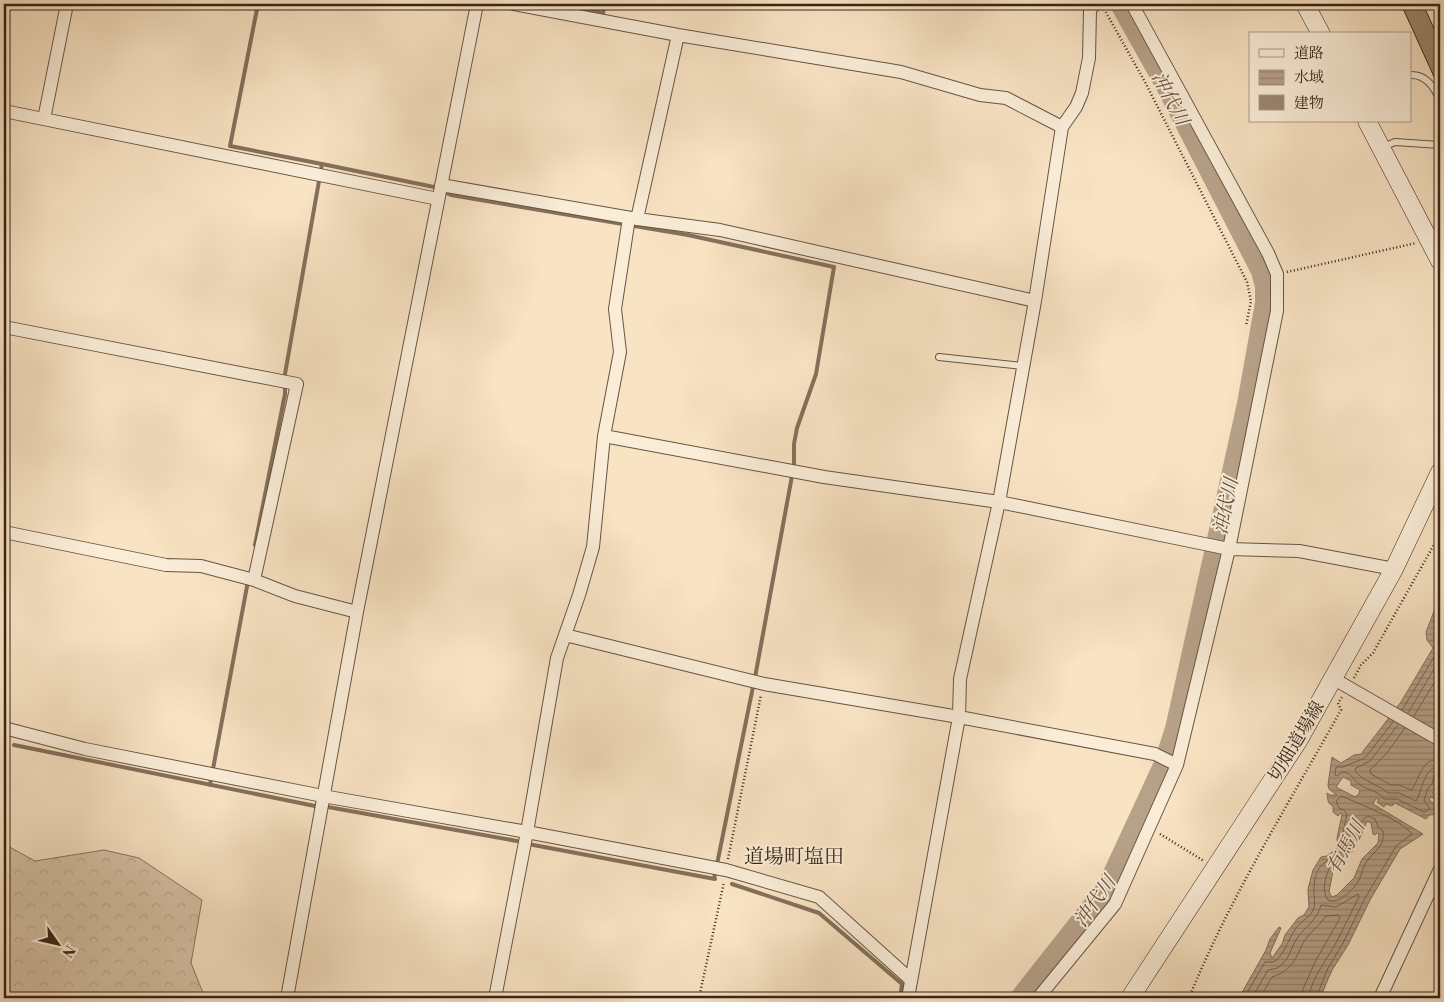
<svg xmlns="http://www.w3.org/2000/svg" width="1444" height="1002" viewBox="0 0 1444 1002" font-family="'Libre Bodoni','Noto Serif JP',serif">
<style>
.forest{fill:url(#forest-crowns);stroke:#88745e}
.water{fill:url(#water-rules);stroke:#84705b;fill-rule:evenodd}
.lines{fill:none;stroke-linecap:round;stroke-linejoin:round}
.shore{stroke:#786350;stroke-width:1}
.stream{stroke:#84705b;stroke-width:4}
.river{stroke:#b7a289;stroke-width:22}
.building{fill:#9c8770;stroke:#382417}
.service-casing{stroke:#685442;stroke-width:8}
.minor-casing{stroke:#685442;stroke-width:14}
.secondary-casing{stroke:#382417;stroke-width:19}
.path{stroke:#382417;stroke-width:2.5;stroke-dasharray:1 2.5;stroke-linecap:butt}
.service{stroke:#faedd8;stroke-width:6}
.minor{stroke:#faedd8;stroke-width:12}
.secondary{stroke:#faedd8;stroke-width:18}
.labels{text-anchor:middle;stroke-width:4;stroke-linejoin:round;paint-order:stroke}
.street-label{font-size:18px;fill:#382417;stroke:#faedd8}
.water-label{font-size:19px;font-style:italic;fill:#64503f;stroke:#faedd8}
.quarter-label{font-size:20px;fill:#382417;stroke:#faedd8}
</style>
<defs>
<pattern id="forest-crowns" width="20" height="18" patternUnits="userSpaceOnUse" patternTransform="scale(1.25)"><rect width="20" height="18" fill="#d7c3a6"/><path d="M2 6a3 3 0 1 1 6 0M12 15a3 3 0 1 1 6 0" fill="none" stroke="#b9a78e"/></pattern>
<pattern id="water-rules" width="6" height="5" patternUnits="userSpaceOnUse" patternTransform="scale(1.25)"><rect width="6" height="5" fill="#b7a289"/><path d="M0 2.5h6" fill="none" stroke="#96846f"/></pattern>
</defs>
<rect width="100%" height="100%" fill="#f8e3c3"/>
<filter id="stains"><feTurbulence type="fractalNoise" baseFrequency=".004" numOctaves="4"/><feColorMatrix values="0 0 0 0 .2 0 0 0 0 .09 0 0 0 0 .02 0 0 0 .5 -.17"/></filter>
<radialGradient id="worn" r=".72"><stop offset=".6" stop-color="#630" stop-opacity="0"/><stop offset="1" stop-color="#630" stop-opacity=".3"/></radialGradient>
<path class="forest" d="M4 844 35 861 104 850 139 858 202 900 191 963 205 998H4Z"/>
<path class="water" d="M1440 596V627L1433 638 1440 651V771L1437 781 1440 783V789L1433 790 1432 792 1436 796 1435 799 1431 797 1429 800 1440 808V814L1429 815 1426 819 1395 803 1392 806 1386 804 1384 807 1377 802 1379 800 1376 798 1373 804 1423 834 1400 849 1370 900 1348 945 1332 970 1320 998H1239L1266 950 1270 939 1279 927 1281 928 1270 953 1272 958 1282 944 1285 935 1298 918 1304 915 1309 907 1308 889 1313 870 1321 857 1327 856 1338 847 1337 838 1342 815 1341 813 1338 816 1333 812V806C1327 803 1328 800 1327 793L1330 795H1337L1329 789 1328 785 1332 757 1341 763 1354 755 1361 754 1401 702 1433 648 1427 640 1426 632ZM1343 777 1351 781V785L1360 790 1359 794 1355 797 1336 787ZM1367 821 1371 823 1373 834 1375 835 1377 833 1379 834 1378 843 1362 859 1354 878 1337 895 1332 897 1329 892 1333 871 1346 853H1351C1356 847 1364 830 1367 821Z"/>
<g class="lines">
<path class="shore" d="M1402 710 1437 652 1440 650
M1408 713 1440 659
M1414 716 1440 673
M1393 722 1365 758 1343 767H1336L1335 775 1337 776C1340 774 1341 772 1344 772 1351 773 1353 779 1357 782 1364 790 1377 789 1384 799H1397L1424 812 1430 809 1424 800 1428 788 1432 784 1434 775 1440 772
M1398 725 1370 761 1356 768 1355 771 1362 778 1383 789 1388 793H1399L1416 801C1423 790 1423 767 1440 766
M1405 728 1386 754 1370 770 1371 774 1391 785H1399L1412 790C1420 777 1421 759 1440 759
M1244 998 1265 962H1274C1288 952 1288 933 1302 922 1307 917 1312 915 1314 908 1316 901 1313 895 1314 888 1314 878 1318 863 1330 860L1332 862C1327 873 1320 889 1328 900 1339 905 1354 889 1359 880 1362 874 1363 866 1367 861 1375 850 1385 847 1383 831L1378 827 1375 819 1369 816C1360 818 1352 838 1350 846L1344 847 1342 837 1347 814 1344 810 1339 808 1336 801 1341 796C1358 803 1403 821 1412 834L1396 846 1365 898 1343 943 1328 968 1316 998
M1252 998 1268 970C1272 969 1276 969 1279 967 1290 959 1290 949 1296 940 1304 927 1317 921 1321 905L1336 907 1358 894 1359 897C1352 911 1345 925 1338 939 1330 956 1310 979 1309 998
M1260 998 1272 977C1285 973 1292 966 1298 954 1300 950 1301 946 1303 943 1309 933 1318 927 1326 916L1338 915 1340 918 1315 962 1303 989 1302 998"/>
<path class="stream" d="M258 4 230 146 322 164 434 187 451 195 688 235 834 267 816 374 797 428 794 444V465L756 672 714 879
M556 4 603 13 605 4
M255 545 285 394V374L322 164
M14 745 315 806
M210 785 248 581
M328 807 517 841
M528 844 715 879
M732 884 819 913 902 984 900 998"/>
<path class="river" d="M1021 998 1107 889 1164 766 1176 729 1248 404 1266 303V286L1262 271 1168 88 1121 4"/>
</g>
<path class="building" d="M1401 4H1423L1440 42V90Z"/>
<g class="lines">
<defs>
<path id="service" d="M1410 75C1426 74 1435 88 1440 101
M1383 147 1395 142 1440 145
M939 357 1023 366"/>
<path id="minor" d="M514 4 678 35 901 72 980 95 1006 98 1062 127
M4 111 438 199
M44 119 67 4
M441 185 637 219 720 230 1035 301
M637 219 678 35
M4 327 297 384 254 580
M604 436 824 477 999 502 1229 549 1299 551 1394 569
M4 532 166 565 201 566 254 580 295 596 357 612
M565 635 764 684 959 717 1155 754 1177 765
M1334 679 1440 740
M4 728 85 749 323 796 527 832 726 870 819 897 910 979
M287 998 357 612 477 4
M495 998 527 832 557 658 579 595 593 547 604 436 620 352 615 309 629 218
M908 998 959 717 960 679 999 502 1035 301 1062 127 1076 107 1082 93 1089 58 1090 10 1095 4
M1038 998 1115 904 1177 765 1229 549 1277 311V274L1268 253 1132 4
M1380 998 1440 869"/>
<path id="secondary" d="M1305 4 1321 34
M1367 121 1440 261
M1130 998 1298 741 1394 569 1440 472"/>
</defs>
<use href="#service" class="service-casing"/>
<use href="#minor" class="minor-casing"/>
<use href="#secondary" class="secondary-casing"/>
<path class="path" d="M1104 9 1145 82 1247 282 1251 301 1246 326
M1287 272 1416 243
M1354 678 1361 665 1373 653 1440 534
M1160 834 1204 861
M728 859 761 695
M699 998 724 882
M1189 998C1230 897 1288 805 1341 710L1338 703 1342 697"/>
<use href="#service" class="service"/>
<use href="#minor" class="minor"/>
<use href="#secondary" class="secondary"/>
</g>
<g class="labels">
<g class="street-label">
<text transform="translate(1296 741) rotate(-59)" y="6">切畑道場線</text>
</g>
<g class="water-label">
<text transform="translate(1171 98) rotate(62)" y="7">沖代川</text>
<text transform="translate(1225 506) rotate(-78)" y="7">沖代川</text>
<text transform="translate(1345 847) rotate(-61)" y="7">有馬川</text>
<text transform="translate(1094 901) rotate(-55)" y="7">沖代川</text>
</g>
<g class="quarter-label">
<text x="794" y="863">道場町塩田</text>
</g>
</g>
<rect width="1444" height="1002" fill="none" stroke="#f8e3c3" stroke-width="20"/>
<rect x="5" y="5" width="1434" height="992" fill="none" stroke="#382417" stroke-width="2.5"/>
<rect x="10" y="10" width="1424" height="982" fill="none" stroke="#382417"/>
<rect x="1249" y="32" width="162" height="90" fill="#faedd8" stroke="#ac9d8b"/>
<rect x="1259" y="49" width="25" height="8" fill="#faedd8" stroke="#ac9d8b"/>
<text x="1294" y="58" font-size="15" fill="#382417">道路</text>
<rect x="1259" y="70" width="25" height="15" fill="url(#water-rules)" stroke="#ac9d8b"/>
<text x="1294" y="82" font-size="15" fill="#382417">水域</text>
<rect x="1259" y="95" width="25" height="15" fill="#9c8770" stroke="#ac9d8b"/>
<text x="1294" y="108" font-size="15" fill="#382417">建物</text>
<g transform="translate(58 944) rotate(124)" stroke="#faedd8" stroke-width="4" paint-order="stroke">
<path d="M0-4L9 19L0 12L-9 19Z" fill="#382417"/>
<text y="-8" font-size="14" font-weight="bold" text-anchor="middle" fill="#382417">N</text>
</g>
<rect width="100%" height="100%" filter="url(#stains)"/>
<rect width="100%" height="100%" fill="url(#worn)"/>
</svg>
